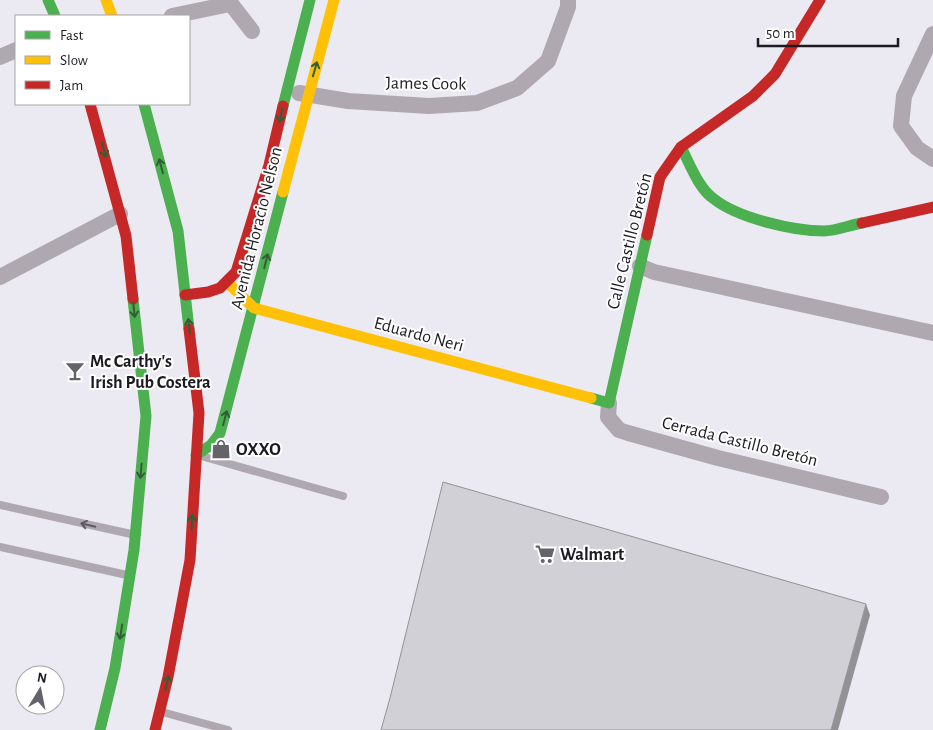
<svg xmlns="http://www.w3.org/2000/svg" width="933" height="730" viewBox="0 0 933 730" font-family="'Alegreya Sans',sans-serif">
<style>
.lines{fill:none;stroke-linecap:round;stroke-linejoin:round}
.lane{stroke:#afa8b1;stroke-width:8}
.street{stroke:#afa8b1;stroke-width:16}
.fast{stroke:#4caf50;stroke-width:11}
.slow{stroke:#ffc107;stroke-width:11}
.jam{stroke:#c62828;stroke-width:11}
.shaded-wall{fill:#929296}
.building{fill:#d0d0d6;stroke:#929296}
.oneway{stroke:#325e36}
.oneway2{stroke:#5f5a62}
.labels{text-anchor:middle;stroke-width:4;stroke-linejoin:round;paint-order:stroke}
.street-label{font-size:18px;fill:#1d1b21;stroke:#fff}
.poi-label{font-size:18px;font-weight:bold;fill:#1d1b21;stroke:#fff;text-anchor:start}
</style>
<rect width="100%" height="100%" fill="#ebeaf2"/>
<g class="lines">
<path class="lane" d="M201 456 343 496
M0 505 131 534
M0 547 127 575
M162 712 228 730"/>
<path class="street" d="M228 0 252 31
M172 16 230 4
M933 34 904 96 901 126 917 148 933 159
M0 57 16 50
M299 93 348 101 429 106 477 103 517 88 548 61 568 7V0
M640 266 654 272 933 333
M0 277 120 214
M609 403 608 417 619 430 628 433 718 458 881 497"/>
<path class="fast" d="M48 0 55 16
M144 104 178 231 189 329
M283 106 310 0
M681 147C690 164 698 188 714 199 738 218 793 231 824 231 836 231 850 225 862 223
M591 398 609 403 647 235
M196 455 211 445 220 433 283 192
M100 730 115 668 134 550 146 416 133 299"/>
<path class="slow" d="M106 0 112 16
M283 192 334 0
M229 284 254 308 591 398"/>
<path class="jam" d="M90 104 126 236 133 299
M862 223 933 207
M647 235 660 177 681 147 753 96 775 74 820 0
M185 295 208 292 220 288 236 272 269 165 283 106
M155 730 168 677 190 560 199 413 189 329"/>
</g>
<path class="shaded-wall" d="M866 604 870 615 838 730H831Z"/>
<path class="building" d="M443 482 866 604 831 730H381L390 698Z"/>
<defs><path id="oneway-shaft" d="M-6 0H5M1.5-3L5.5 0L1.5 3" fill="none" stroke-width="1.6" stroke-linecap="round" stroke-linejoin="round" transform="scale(1.25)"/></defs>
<g class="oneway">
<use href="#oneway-shaft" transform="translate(315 69) rotate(-74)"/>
<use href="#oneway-shaft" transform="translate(281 115) rotate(103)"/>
<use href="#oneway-shaft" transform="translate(104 150) rotate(76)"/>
<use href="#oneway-shaft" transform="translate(161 166) rotate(-105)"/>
<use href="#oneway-shaft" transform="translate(266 261) rotate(-76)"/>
<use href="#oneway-shaft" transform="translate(134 310) rotate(84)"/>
<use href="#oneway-shaft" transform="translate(189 326) rotate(-96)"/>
<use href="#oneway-shaft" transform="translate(225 418) rotate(-75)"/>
<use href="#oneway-shaft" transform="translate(141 471) rotate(95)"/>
<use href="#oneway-shaft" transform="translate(192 522) rotate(-87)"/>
<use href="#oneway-shaft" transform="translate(121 632) rotate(99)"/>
<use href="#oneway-shaft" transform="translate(167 683) rotate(-77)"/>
</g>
<use class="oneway2" href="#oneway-shaft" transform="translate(88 525) rotate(-167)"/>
<defs>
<symbol id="bar-bare" viewBox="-9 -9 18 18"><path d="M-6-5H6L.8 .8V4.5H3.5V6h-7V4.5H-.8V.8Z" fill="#65636a" stroke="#fff" stroke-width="2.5" paint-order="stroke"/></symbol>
<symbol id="shop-bare" viewBox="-9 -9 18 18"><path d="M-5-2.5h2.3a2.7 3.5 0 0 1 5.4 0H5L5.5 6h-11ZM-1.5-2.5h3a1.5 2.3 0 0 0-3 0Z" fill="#65636a" stroke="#fff" stroke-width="2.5" paint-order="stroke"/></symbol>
<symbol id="supermarket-bare" viewBox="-9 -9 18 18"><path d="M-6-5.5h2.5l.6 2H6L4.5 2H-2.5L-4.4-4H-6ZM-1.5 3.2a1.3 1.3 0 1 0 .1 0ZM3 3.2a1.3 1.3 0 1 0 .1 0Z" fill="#65636a" stroke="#fff" stroke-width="2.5" paint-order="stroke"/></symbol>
</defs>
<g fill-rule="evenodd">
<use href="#bar-bare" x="61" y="357" width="28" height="28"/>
<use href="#shop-bare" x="207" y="435" width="28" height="28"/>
<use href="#supermarket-bare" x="531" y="540" width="28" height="28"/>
</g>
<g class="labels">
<g class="street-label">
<text transform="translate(426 83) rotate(1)" y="6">James Cook</text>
<text transform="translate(256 228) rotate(-76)" y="6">Avenida Horacio Nelson</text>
<text transform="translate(629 241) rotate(-76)" y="6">Calle Castillo Bretón</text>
<text transform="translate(419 334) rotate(15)" y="6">Eduardo Neri</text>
<text transform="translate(740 441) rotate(14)" y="6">Cerrada Castillo Bretón</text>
</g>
<g class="poi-label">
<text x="90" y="367">Mc Carthy's<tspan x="90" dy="21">Irish Pub Costera</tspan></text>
<text x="236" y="455">OXXO</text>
<text x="560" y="560">Walmart</text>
</g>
</g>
<rect x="15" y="15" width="175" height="90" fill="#ffffff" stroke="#a5a4a6"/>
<rect x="25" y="31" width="25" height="8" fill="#4caf50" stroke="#a5a4a6"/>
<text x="60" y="40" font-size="15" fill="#1d1b21">Fast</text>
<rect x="25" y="56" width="25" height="8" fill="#ffc107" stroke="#a5a4a6"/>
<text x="60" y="65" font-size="15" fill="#1d1b21">Slow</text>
<rect x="25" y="81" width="25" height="8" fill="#c62828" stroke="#a5a4a6"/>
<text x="60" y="90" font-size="15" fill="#1d1b21">Jam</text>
<g transform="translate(40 690) rotate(10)"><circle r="24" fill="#ffffff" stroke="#a5a4a6"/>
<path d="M0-4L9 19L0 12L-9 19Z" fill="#65636a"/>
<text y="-8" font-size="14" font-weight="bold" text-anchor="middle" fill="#1d1b21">N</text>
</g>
<path d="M758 38v8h140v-8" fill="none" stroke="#1d1b21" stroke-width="2.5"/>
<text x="766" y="38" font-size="15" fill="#1d1b21" stroke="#ffffff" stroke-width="4" paint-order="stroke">50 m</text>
</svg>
